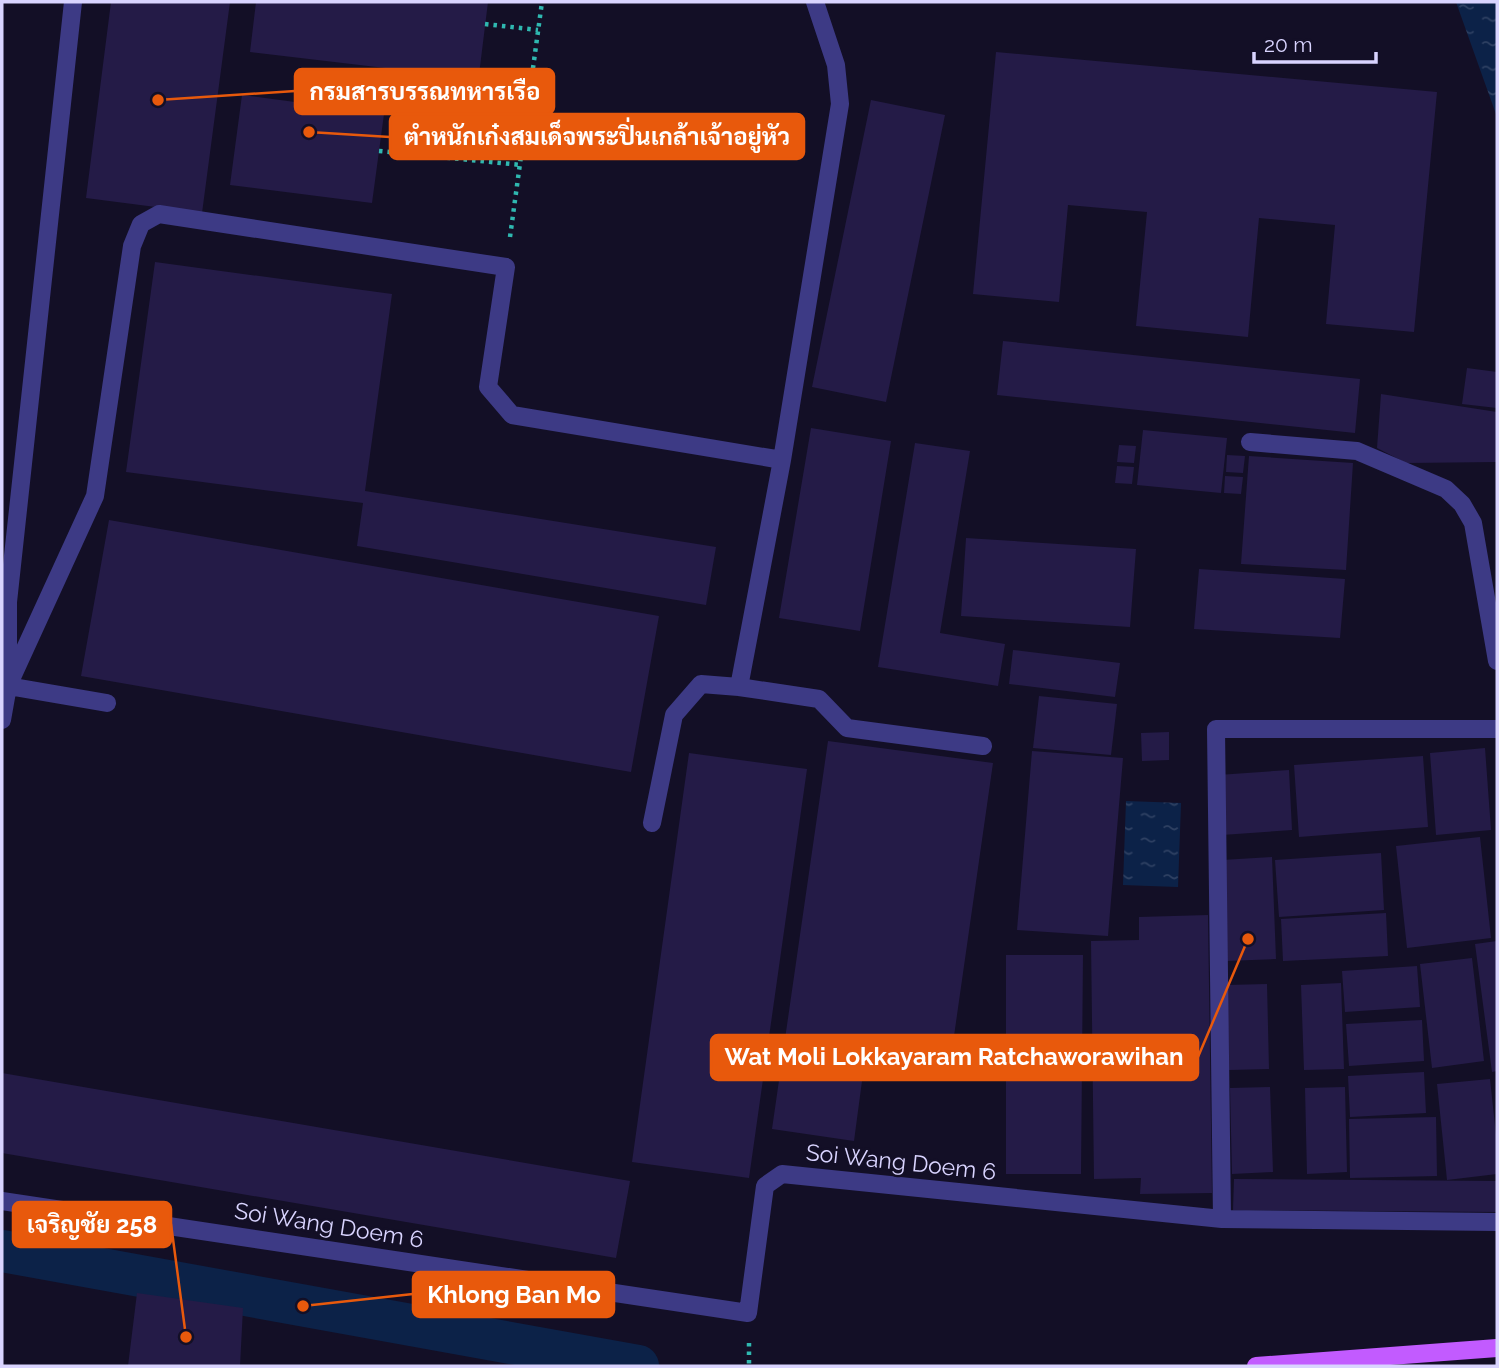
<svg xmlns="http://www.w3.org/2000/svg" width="1499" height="1368" viewBox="0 0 1499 1368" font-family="Raleway,Sarabun,sans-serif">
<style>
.water{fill:url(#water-ripples)}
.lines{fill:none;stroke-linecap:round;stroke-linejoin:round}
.canal{stroke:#0c2248;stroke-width:42}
.building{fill:#241b47}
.path{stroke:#2fb8b0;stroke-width:4.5;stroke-dasharray:3.5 5;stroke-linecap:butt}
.minor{stroke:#3d3a85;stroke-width:18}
.major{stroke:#c25bff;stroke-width:18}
.labels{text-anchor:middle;stroke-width:5;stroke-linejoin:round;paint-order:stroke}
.street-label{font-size:23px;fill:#d9d4ff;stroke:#130f26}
.leader{fill:none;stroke:#e8590c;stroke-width:2.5}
.callout-dot{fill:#e8590c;stroke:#130f26;stroke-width:2.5}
.callout{fill:#e8590c;stroke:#e8590c;stroke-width:2.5}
.callout-label{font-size:24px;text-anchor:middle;font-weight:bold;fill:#fff}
</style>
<defs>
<pattern id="water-ripples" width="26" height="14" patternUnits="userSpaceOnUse" patternTransform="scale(1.75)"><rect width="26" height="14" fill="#0c2248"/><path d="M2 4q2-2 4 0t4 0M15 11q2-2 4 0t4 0" fill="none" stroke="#2f4163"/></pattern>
</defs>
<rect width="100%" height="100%" fill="#130f26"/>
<path class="water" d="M1456 2H1497V117Z
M1126 801 1181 803 1178 887 1123 885Z"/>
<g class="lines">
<path class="canal" d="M2 1251 638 1366"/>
</g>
<path class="building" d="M111 2H230L202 213 86 198Z
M256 2H488L476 99 400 90 402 70 250 52Z
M996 52 1437 92 1414 332 1326 324 1335 225 1259 218 1248 337 1136 326 1147 212 1068 205 1059 302 973 294Z
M242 95 384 114 372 203 230 185Z
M871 100 945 115 886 402 812 387Z
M155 262 392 294 365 491 716 547 706 605 357 546 363 503 126 472Z
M1003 341 1360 379 1355 433 997 395Z
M1467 368 1497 372V408L1462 404Z
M1381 394 1497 412V462L1406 463 1377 448Z
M811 428 891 441 860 631 779 618Z
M1143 430 1227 438 1221 493 1137 485Z
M915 443 970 451 940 633 1005 644 998 686 878 667Z
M1119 445 1136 446 1134 463 1117 462Z
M1227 455 1245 456 1243 473 1226 472Z
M1249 456 1353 463 1346 570 1241 564Z
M1117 466 1134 467 1132 484 1115 483Z
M1225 476 1243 477 1241 494 1224 493Z
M109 520 659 616 631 772 81 676Z
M966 538 1136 549 1130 627 961 616Z
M1199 569 1345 579 1340 638 1194 629Z
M1013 650 1120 663 1115 697 1009 684Z
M1039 696 1117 704 1111 755 1033 748Z
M1169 732V760L1142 761 1141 733Z
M828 741 993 763 948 1078 864 1066 854 1141 772 1129Z
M1485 748 1491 830 1436 835 1430 753Z
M1032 751 1123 758 1108 936 1017 930Z
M689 753 807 769 749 1178 632 1162Z
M1423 756 1428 827 1299 837 1294 765Z
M1289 770 1292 830 1222 835 1218 775Z
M1480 837 1491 938 1407 948 1396 846Z
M1381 853 1384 910 1279 917 1275 860Z
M1272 857 1276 959 1226 961 1222 860Z
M1386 913 1388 956 1283 961 1281 919Z
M1208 915 1212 1193 1140 1194 1141 1178 1094 1179 1091 941 1139 940V917Z
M1497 941V1071L1492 1072 1475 944Z
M1006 955H1083L1081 1174H1006Z
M1472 958 1484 1061 1432 1068 1420 964Z
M1417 966 1420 1007 1345 1012 1342 971Z
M1341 983 1344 1069 1304 1070 1301 985Z
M1267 984 1269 1069 1229 1070 1227 985Z
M1422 1020 1424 1061 1349 1066 1346 1024Z
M1424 1072 1426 1113 1350 1117 1348 1076Z
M2 1073 630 1181 616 1258 2 1153Z
M1490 1079 1497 1144V1174L1447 1180 1437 1084Z
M1270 1087 1273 1172 1232 1174 1230 1088Z
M1345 1087 1347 1172 1307 1174 1305 1088Z
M1436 1117 1437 1176 1350 1178 1349 1119Z
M1234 1179 1497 1181V1212L1233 1210Z
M137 1293 243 1308 240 1366H128Z"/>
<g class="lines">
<path class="path" d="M485 24 538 30
M379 151 521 165
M510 237 542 2
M749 1343V1366"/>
<path class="minor" d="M1250 442 1357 451 1446 489 1462 504 1473 523 1497 661
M739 687 819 699 847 728 983 746
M107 703 8 686 95 496 132 246 141 224 159 214 506 267 488 387 512 415 782 460
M2 720 8 686V602L73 2
M652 823 674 715 701 684 739 687 782 460 840 104 836 65 815 2
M2 1201 748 1313 765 1186 782 1174 1222 1219 1497 1222
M1222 1219 1216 729H1497"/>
<path class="major" d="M1256 1366 1497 1348"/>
</g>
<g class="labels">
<g class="street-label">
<text transform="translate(901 1162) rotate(6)" y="8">Soi Wang Doem 6</text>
<text transform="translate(329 1225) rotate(9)" y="8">Soi Wang Doem 6</text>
</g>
</g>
<path class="leader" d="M158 100L295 91M309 132L390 137M1248 939L1198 1057M186 1337L171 1224M303 1306L413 1294"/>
<g class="callout-dot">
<circle cx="158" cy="100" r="7"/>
<circle cx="309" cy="132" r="7"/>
<circle cx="1248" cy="939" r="7"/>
<circle cx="186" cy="1337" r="7"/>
<circle cx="303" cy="1306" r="7"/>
</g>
<g class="callout">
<rect x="295" y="69" width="259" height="45" rx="7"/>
<rect x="390" y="114" width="414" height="45" rx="7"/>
<rect x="711" y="1035" width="487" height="45" rx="7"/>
<rect x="13" y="1202" width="158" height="45" rx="7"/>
<rect x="413" y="1272" width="201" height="45" rx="7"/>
</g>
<g class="callout-label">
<text x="425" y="100">กรมสารบรรณทหารเรือ</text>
<text x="597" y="145">ตำหนักเก๋งสมเด็จพระปิ่นเกล้าเจ้าอยู่หัว</text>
<text x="954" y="1065">Wat Moli Lokkayaram Ratchaworawihan</text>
<text x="92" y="1233">เจริญชัย 258</text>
<text x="514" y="1303">Khlong Ban Mo</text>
</g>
<rect width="1499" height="1368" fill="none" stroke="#d9d4ff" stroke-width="7"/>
<path d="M1254 52v10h122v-10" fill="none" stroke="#d9d4ff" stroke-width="3.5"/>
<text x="1264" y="52" font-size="21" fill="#d9d4ff" stroke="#130f26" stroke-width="5" paint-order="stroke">20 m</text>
</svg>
